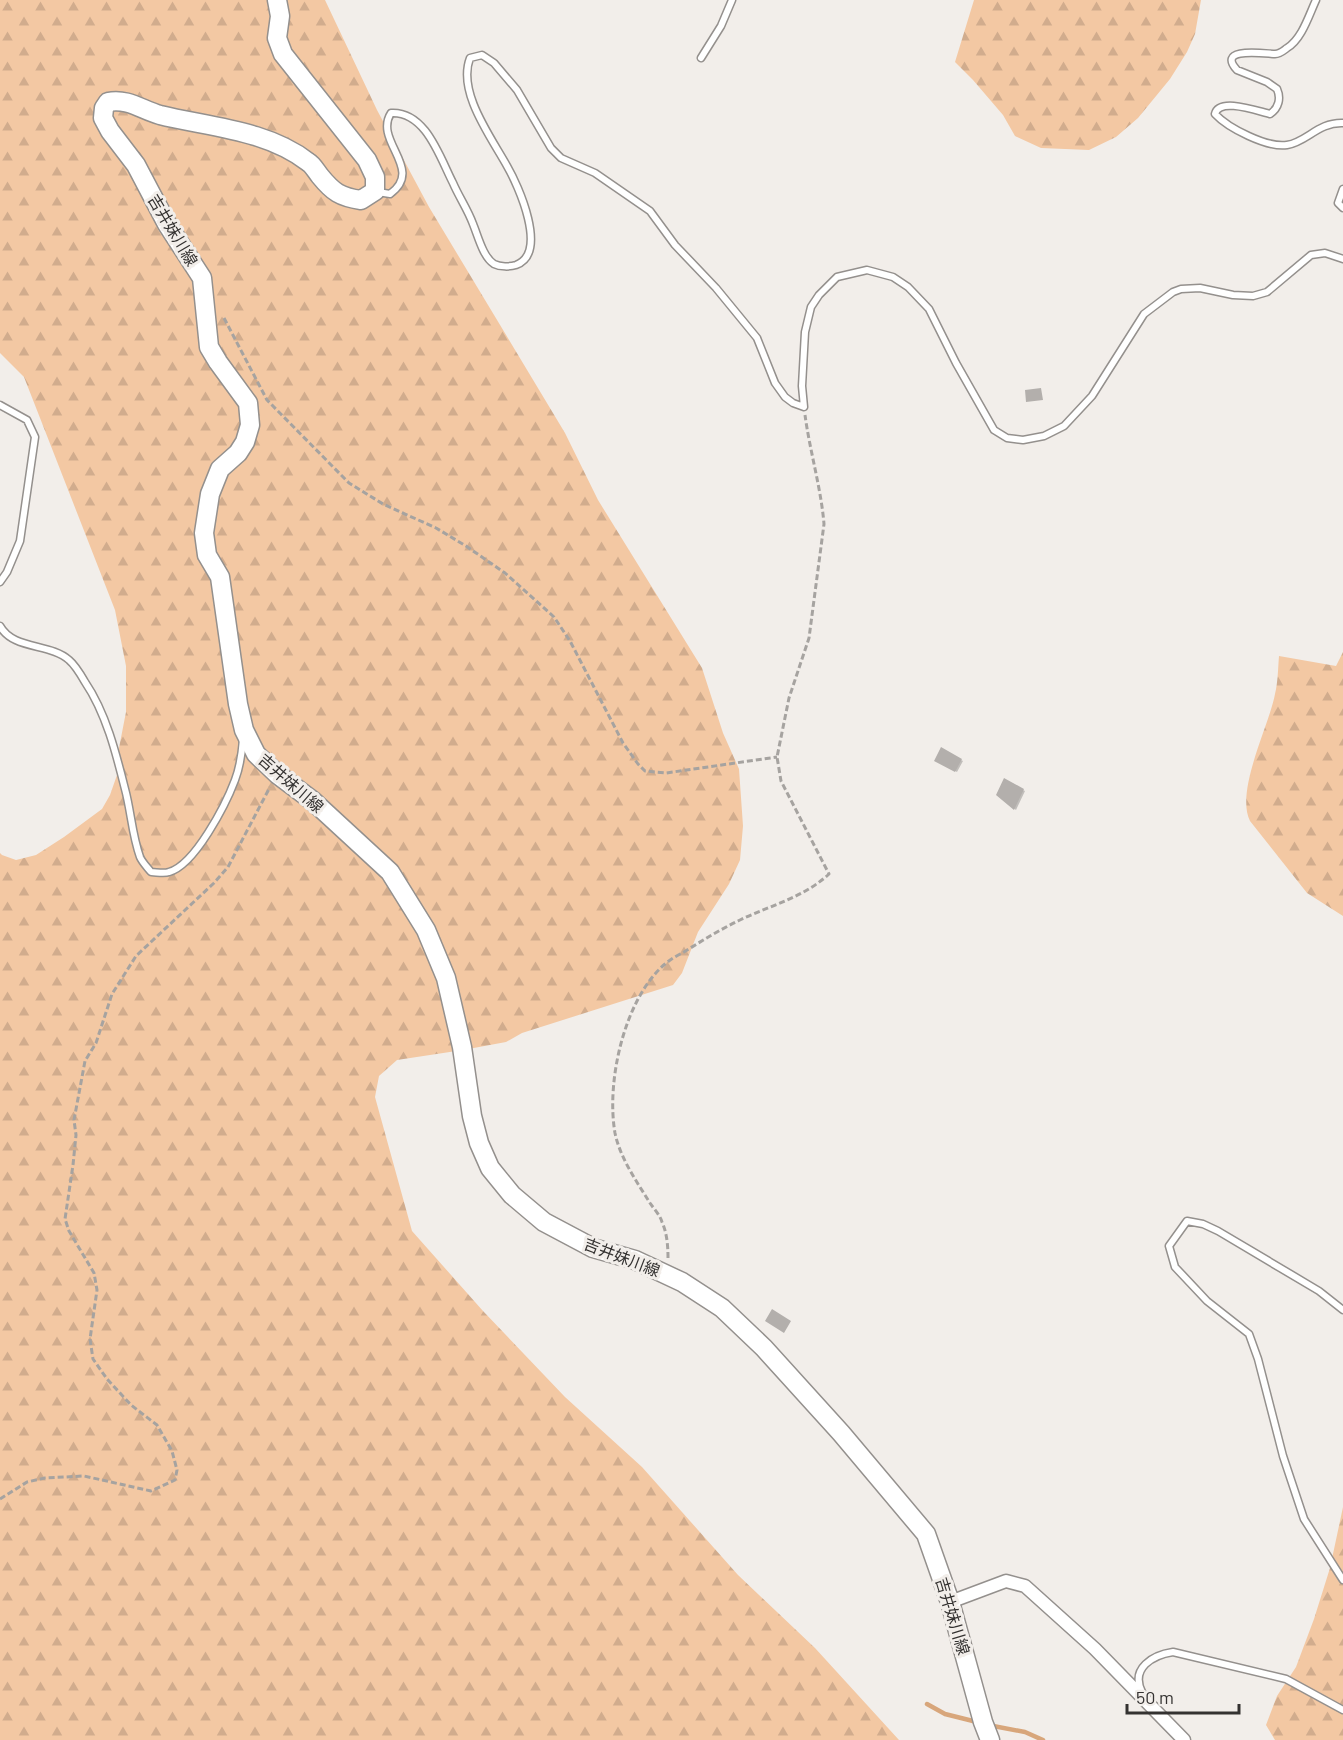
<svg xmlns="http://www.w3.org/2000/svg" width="1343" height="1740" viewBox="0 0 1343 1740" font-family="Barlow,'Noto Sans JP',sans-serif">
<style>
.forest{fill:url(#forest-firs)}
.shadow{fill:#0003}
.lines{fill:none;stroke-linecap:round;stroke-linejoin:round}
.stream{stroke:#d8a67b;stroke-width:4.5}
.building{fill:#b3afac}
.lane-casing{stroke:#94908d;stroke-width:9}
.street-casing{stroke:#94908d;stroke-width:15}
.secondary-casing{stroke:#94908d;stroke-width:21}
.path{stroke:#a6a3a0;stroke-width:3;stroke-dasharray:6 3;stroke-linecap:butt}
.lane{stroke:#fff;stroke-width:6}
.street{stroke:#fff;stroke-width:12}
.secondary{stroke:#fff;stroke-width:18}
.labels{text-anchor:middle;stroke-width:6;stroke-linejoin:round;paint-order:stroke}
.street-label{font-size:16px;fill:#343231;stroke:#f2eeea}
</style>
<defs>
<pattern id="forest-firs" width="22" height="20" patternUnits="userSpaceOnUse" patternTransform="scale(1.5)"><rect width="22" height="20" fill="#f3c8a3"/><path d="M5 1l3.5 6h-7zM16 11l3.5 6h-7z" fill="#d1ac8d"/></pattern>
</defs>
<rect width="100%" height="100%" fill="#f2eeea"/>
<path class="forest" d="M0 0H325L377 110 429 207 565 433 598 500 702 668 723 733 739 769 743 826 740 860 729 884 698 932 682 973 673 985 522 1033 506 1042 463 1050 397 1060 379 1076 375 1097 412 1231 483 1311 565 1397 642 1467 738 1575 815 1648 899 1740H0V853L2 855 16 860 36 855 64 837 102 809 110 795 117 775 119 748 126 712V666L115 610 24 377 0 353Z
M974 0H1201L1195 34 1187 52 1170 79 1138 118 1116 137 1089 150 1041 148 1015 136 1003 115 973 80 955 62Z
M1343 652V916L1307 893 1250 821C1235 791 1269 726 1275 694 1278 682 1278 668 1279 656L1336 666Z
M1343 1507V1740H1275L1266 1725 1277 1696 1296 1667 1314 1619 1330 1568Z"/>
<path class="shadow" d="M941 750 963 761 957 772 936 760Z
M1004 781 1025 791 1016 810 997 794Z"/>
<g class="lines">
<path class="stream" d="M927 1704 945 1714 977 1722
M988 1725 1025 1732 1043 1740"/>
</g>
<path class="building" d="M1041 388 1043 400 1026 402 1025 390Z
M941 747 962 759 955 772 934 761Z
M1004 778 1024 789 1014 810 996 795Z
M772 1309 791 1321 784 1333 765 1321Z"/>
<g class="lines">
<defs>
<path id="lane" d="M1316 0C1309 15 1302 39 1287 48 1283 51 1280 54 1275 54 1267 54 1215 46 1237 70L1267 82 1277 89C1281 98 1279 108 1270 114 1257 111 1219 97 1215 114 1228 128 1267 148 1287 145 1307 142 1318 122 1343 123
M701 58 721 26 732 0
M1343 189 1338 203 1343 208
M378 192 390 194C425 169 373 141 391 113 426 111 440 158 453 183 459 197 468 210 473 224 478 236 483 257 494 264 500 267 510 267 516 265 549 253 518 185 507 166 491 137 457 92 470 58L482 55 494 63 517 90 551 148 561 158 595 173 650 211 675 245 716 288 757 338 775 383 785 397 793 403 804 407 802 386 805 332 811 307 819 295 837 277 867 270 893 277 908 287 929 309 956 363 994 430 1007 438 1023 440 1044 436 1064 426 1092 396 1144 314 1173 292 1181 289 1200 288 1233 295 1253 296 1267 292 1311 255 1325 253 1343 259
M0 405 27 420 35 437 20 541 7 572 0 582
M0 626C13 650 50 643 69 660 75 665 81 675 85 682 106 713 116 753 125 789 131 811 132 835 140 857 142 862 147 867 151 872 156 872 164 874 169 872 195 865 226 804 235 780 240 767 242 752 243 739
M1343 1310 1319 1291 1218 1231 1203 1224 1187 1221 1169 1246 1175 1267 1207 1301 1249 1334 1258 1359 1283 1456 1304 1519 1343 1580
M1142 1692C1130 1668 1153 1655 1173 1652L1286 1679 1343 1710"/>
<path id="street" d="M950 1602 1006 1581 1025 1586 1095 1649 1184 1740"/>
<path id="secondary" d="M277 0 280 16 277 38 283 54 367 160 375 177V191L361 200C340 197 333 192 320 176 316 171 313 165 308 162 267 130 209 127 160 115 142 110 128 98 108 102L104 108 103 118 110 131 136 165 167 224 202 278 209 347 218 362 248 403 250 425 245 442 238 453 220 469 210 494 204 533 207 555 220 577 238 704 244 730 256 754 277 774 313 801 390 872 426 930 446 978 462 1047 472 1116 479 1143 490 1168 512 1195 544 1222 593 1248 635 1260 682 1282 722 1308 764 1348 841 1433 926 1534 950 1602 983 1722 990 1740"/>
</defs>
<use href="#lane" class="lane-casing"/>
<use href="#street" class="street-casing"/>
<use href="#secondary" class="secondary-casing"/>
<path class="path" d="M224 318 267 400 349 483 383 504 436 528 466 546 505 573 554 617 570 641 623 743 638 764 645 771 666 773 777 757
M668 1258C668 1246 667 1233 662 1222 660 1215 654 1209 650 1203 637 1182 620 1158 615 1133 606 1082 624 999 665 964 671 959 678 955 684 952 703 940 721 929 740 920 771 905 803 898 829 874L781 781 777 757 789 698 809 638 824 524C821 488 810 452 805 415
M0 1499 27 1482 45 1478 84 1476 151 1491 175 1480 177 1470 172 1451 157 1425 131 1405 107 1379 93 1359 90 1339 97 1290 94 1273 69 1231 65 1219 73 1165 76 1135 74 1120 85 1061 96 1043 112 994 136 956 214 883 228 867 270 787"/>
<use href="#lane" class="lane"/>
<use href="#street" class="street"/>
<use href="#secondary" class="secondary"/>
</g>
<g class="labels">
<g class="street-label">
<text transform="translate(173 230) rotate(59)" y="6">吉井妹川線</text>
<text transform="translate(291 783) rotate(41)" y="6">吉井妹川線</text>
<text transform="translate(622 1257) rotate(21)" y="6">吉井妹川線</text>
<text transform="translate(953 1616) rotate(73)" y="6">吉井妹川線</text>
</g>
</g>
<path d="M1127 1704v9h112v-9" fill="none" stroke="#343231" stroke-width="3"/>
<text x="1136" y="1704" font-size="18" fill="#343231" stroke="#f2eeea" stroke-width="4.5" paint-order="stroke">50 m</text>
</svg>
